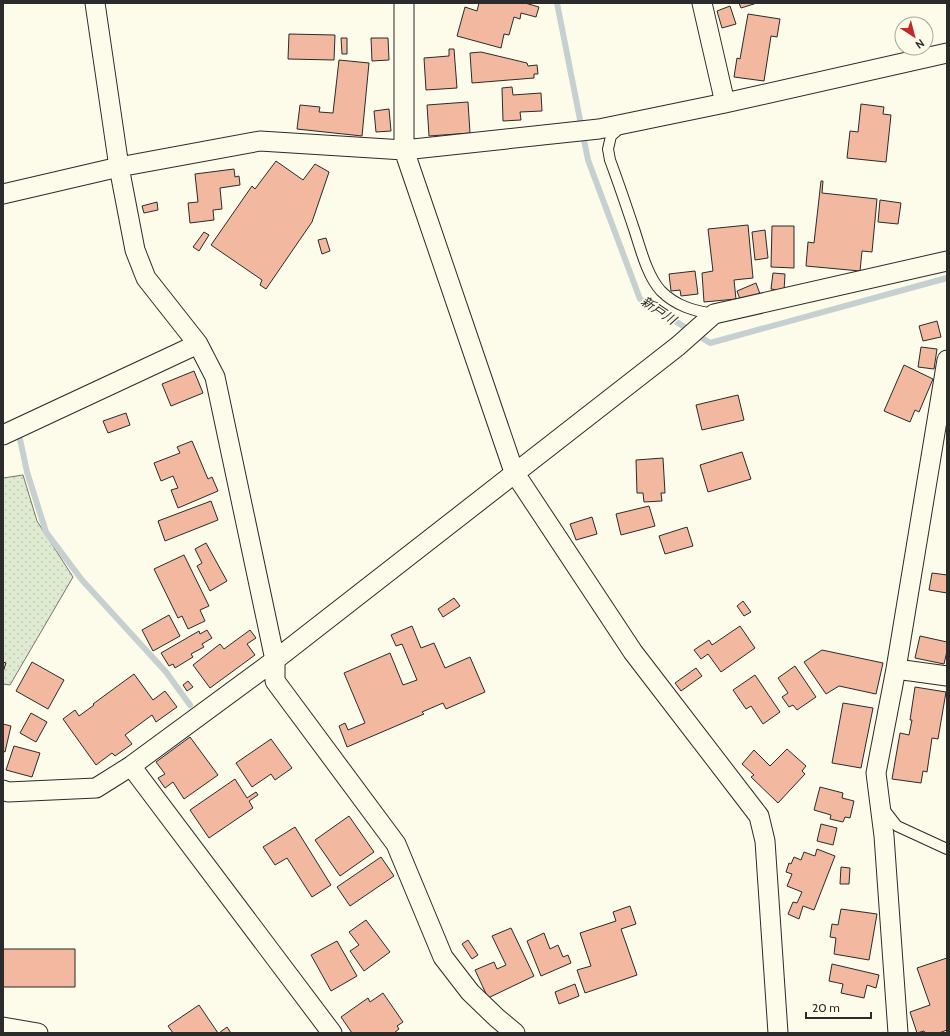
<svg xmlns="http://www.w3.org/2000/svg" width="950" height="1036" viewBox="0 0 950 1036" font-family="Cabin,'Noto Sans JP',sans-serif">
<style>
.park{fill:url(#park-dots);stroke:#74746e}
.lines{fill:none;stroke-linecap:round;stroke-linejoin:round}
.stream{stroke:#c7d0d0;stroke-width:6}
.building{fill:#f2b8a0;stroke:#2b2b2b}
.lane-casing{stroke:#2b2b2b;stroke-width:12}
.street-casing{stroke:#2b2b2b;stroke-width:21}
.lane{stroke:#fdfbea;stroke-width:10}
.street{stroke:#fdfbea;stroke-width:19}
.labels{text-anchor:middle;stroke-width:3;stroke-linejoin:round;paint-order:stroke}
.water-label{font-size:13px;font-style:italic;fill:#2b2b2b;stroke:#fdfbea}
</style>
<defs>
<pattern id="park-dots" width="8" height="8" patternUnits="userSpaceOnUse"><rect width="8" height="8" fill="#deebd1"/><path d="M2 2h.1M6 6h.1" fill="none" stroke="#bfcab4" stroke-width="1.8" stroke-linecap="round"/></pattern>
</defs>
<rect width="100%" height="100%" fill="#fdfbea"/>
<path class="park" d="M23 475 37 521 73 577 10 685 3 684V478Z"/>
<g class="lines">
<path class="stream" d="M557 3 588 160 640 299 710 343 947 278
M20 439 27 472 46 532 82 580 166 672 190 705"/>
</g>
<path class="building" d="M479 3H525L539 7 536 17 521 13 520 19 514 17 509 35 504 34 501 48 457 36 465 7 477 11Z
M739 3H757L741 8Z
M730 6 736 24 722 28 717 11Z
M748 14 780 19 777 37 771 36 764 81 734 77 737 58 740 59Z
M289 34 335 35 334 60 288 59Z
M341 38H347V54H342Z
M371 38H388L389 60 372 61Z
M449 49H454L457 88 426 90 424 58 449 56Z
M481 52 527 63 528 66 537 65 538 74H534V78L472 83 470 53Z
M339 60 369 63 362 136 297 129 300 105 320 107 319 112 333 113Z
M512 87 513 95 541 93 542 111 520 112 521 120 503 121 502 88Z
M468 102 470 133 429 136 427 105Z
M861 104 884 107 883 114 891 115 886 162 847 158 850 131 858 132Z
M389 109 391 131 376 132 374 111Z
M276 161 303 180 315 164 329 172 312 222 266 289 260 285 262 280 211 245 252 186 255 189Z
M234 169 235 177 239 176 240 185 220 188 222 209 213 210 214 220 190 223 188 203 198 202 195 174Z
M821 181H823L822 193 877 199 872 252 862 251 860 271 806 266 808 242 814 243Z
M880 200 901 203 898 224 878 222Z
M157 202 158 210 144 213 142 206Z
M748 225 753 278 734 280 736 299 704 302 702 273 713 271 708 229Z
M772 226H794V268L771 267Z
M765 230 768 258 755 260 752 232Z
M204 232 209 235 199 251 193 247Z
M326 238 330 251 322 254 318 240Z
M695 271 698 294 681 296 680 290 671 291 669 274Z
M773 273 785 274 784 291 771 289Z
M756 283 760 294 741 302 737 291Z
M937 321 941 337 923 341 919 326Z
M921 347 937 349 934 369 918 367Z
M904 365 933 379 919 412 915 410 910 422 884 411Z
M194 371 203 393 171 406 162 384Z
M738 395 744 420 702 430 696 405Z
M126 413 130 425 108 433 103 421Z
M192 441 208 479 212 477 218 491 178 508 171 490 178 488 173 476 161 481 154 463 180 453 177 447Z
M742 452 751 479 708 492 700 465Z
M663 458 665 493H661L662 501 644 502 643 493H637L636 460Z
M211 501 218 520 165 541 158 521Z
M649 506 655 526 621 535 616 514Z
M592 517 597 534 576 540 570 524Z
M687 527 693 546 665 554 659 536Z
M206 543 227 581 210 591 197 566 202 563 195 549Z
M184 555 209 606 200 610 205 621 188 629 182 616 178 618 154 569Z
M932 573 947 575V593L929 590Z
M454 598 460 606 443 617 438 609Z
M743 601 751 612 744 616 737 606Z
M169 615 180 636 153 651 142 630Z
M412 626 421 648 434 643 445 668 470 657 485 692 446 709 443 703 422 712 424 714 347 747 339 726 345 723 348 730 365 723 344 673 390 653 403 685 417 680 402 644 396 646 391 635Z
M740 626 755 648 721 672 708 654 701 659 694 650 709 640 712 645Z
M207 630 212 638 202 644 204 647 191 654 193 657 175 668 173 664 169 666 161 653 199 631 200 634Z
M250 630 256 638 247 644 255 655 210 688 193 665 220 644 224 649Z
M920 636 947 642V651L944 664 915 658Z
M822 650 883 663 876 694 839 686 826 694 804 662Z
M3 662 6 663 3 672Z
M32 662 64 680 48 709 16 691Z
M795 666 816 697 797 710 793 705 789 707 782 697 788 693 778 678Z
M696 668 702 676 681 691 675 683Z
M134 674 153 700 165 691 177 707 156 722 152 715 125 735 132 744 115 756 112 753 96 765 63 719 75 710 79 716 94 705 93 704Z
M755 675 780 712 763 724 751 706 746 709 733 690Z
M188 681 193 687 187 691 183 685Z
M915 687 946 692 938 739 932 738 927 772 923 771 921 783 892 779 900 733 909 735 912 720H910Z
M843 703 873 708 861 768 832 763Z
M31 713 47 722 36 742 20 733Z
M3 724 11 726 5 752 3 751Z
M190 737 218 775 184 799 173 782 165 788 158 778 165 774 156 762Z
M271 739 292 768 275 780 271 774 252 787 236 763Z
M14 746 40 753 32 777 6 770Z
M787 749 806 766 802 771 805 774 778 803 751 777 754 775 742 764 754 750 770 766Z
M235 779 247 798 256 792 258 795 249 801 253 808 209 838 190 810Z
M820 787 843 793 842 798 854 801 850 818 845 817 843 822 830 819 831 815 814 810Z
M349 816 374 852 340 876 315 840Z
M821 824 837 828 833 845 817 841Z
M295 827 331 885 312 897 287 858 275 865 263 847Z
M817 849 835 856 814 910 803 906 799 919 788 914 793 902 797 903 802 892 787 886 792 874 786 872 789 863 791 864 794 857 801 860 804 852 815 856Z
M381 857 394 876 350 906 337 887Z
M841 867 850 868 849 884H840Z
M630 906 636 924 621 929 637 975 585 993 577 970 591 966 580 933 616 921 613 912Z
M841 909 877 914 869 960 834 954 836 938 830 937 832 924 838 925Z
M366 920 390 952 364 971 350 951 359 945 349 932Z
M511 928 534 976 488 998 475 970 494 962 497 969 506 965 492 936Z
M544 933 550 949 558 945 563 957 568 955 571 963 541 976 527 941Z
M468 940 478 955 472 959 462 944Z
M337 941 357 976 331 991 311 955Z
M3 949H75V987H3Z
M947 958V1030L939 1033H925L924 1031 917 1033 910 1012 930 1005 917 968Z
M832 964 879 975 876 988 867 985 864 998 841 993 843 984 829 981Z
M575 984 579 996 559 1004 555 992Z
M383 993 403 1022 397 1026 399 1029 394 1033H352L341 1017 368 998 370 1002Z
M199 1005 218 1033H173L168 1026Z
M227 1027 231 1033H219Z"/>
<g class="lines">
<defs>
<path id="lane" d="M621 127 611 136 608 149 610 160C619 184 627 208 635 232 641 251 648 277 661 291 676 306 694 311 714 314
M883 808 897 826 947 849"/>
<path id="street" d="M95 3 119 167 135 250 146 278 198 344 215 377 275 660V681L396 844 443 957 470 992 497 1018 515 1033
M404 3V150L514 472 633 652 759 816 765 841 778 1033
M702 3 725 103
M3 194 119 167 260 141 404 150 599 129 725 103 947 53
M3 435 198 344
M896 669 947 676
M131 766 332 1033
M3 790 8 792 96 788 131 766 275 660 678 346 714 314 947 261
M3 1027 38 1033
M898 1033 884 836 876 773 896 669 947 360"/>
</defs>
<use href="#lane" class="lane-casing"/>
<use href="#street" class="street-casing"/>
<use href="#lane" class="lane"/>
<use href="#street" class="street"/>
</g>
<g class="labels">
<g class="water-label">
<text transform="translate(659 310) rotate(34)" y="5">新戸川</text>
</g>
</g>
<rect width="950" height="1036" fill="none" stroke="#2b2b2b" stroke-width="8"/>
<g transform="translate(914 36) rotate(144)"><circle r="19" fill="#fdfbea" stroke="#a9a89e"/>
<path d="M0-3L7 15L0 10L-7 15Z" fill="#c62828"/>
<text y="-6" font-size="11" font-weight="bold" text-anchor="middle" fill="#2b2b2b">N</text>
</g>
<path d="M806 1012v6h65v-6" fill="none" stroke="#2b2b2b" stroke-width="2"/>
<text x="812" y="1012" font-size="12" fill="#2b2b2b" stroke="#fdfbea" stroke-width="3" paint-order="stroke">20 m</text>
</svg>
